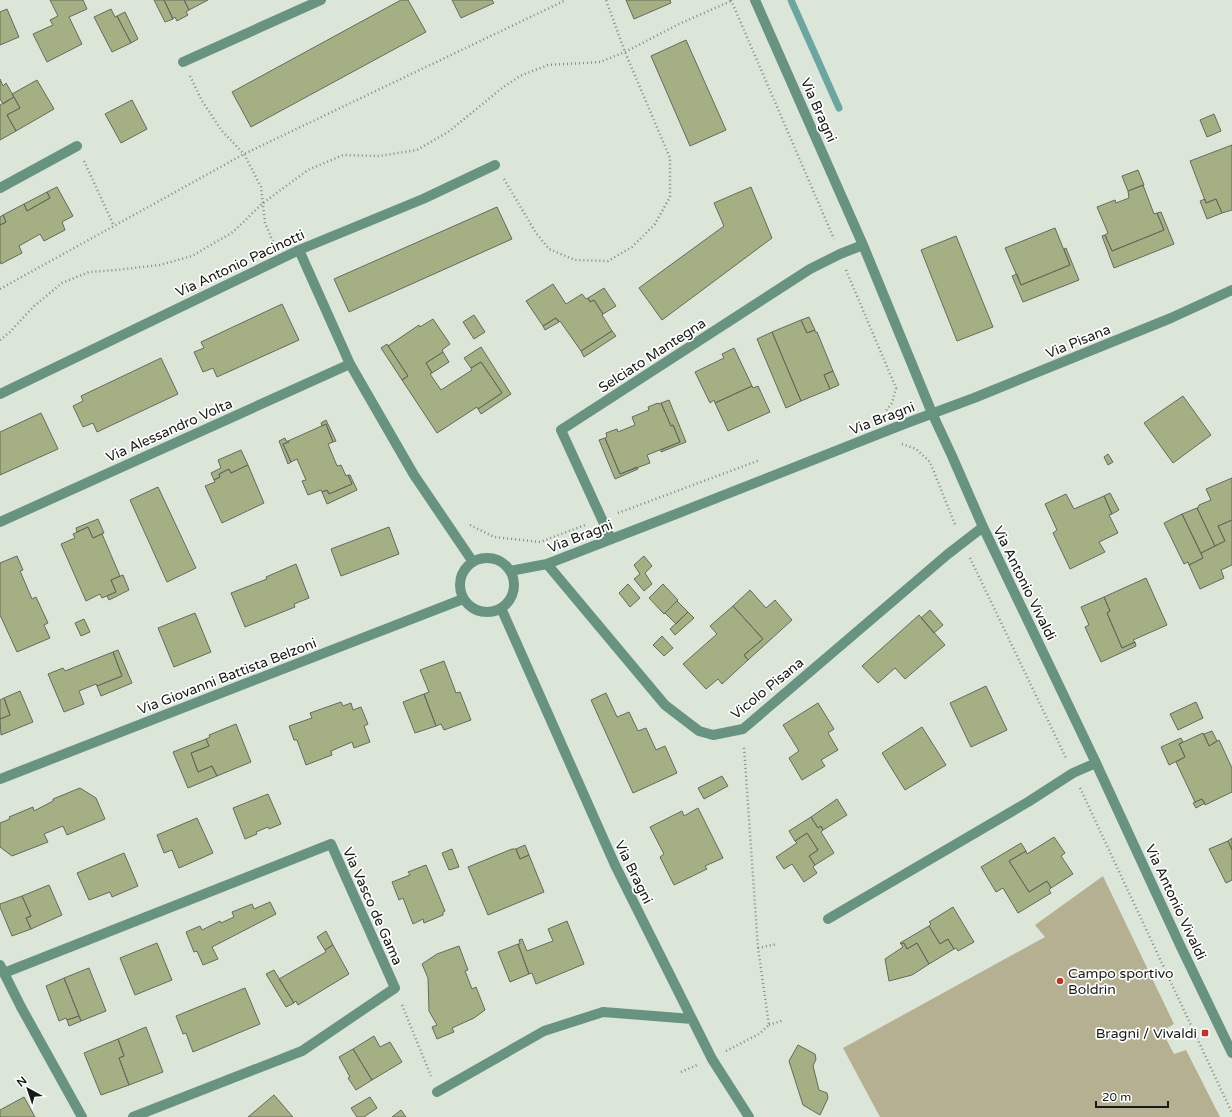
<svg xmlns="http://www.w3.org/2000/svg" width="1232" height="1117" viewBox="0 0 1232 1117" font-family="'Varela Round',sans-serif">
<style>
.green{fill:#b6b093}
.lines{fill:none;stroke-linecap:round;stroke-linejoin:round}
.stream{stroke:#6ba6a0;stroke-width:7}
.building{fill:#a4b084;stroke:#666a5d}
.path{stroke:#848c82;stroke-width:2.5;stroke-dasharray:1 3;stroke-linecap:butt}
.minor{stroke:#699381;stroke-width:10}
.poi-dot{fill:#c03327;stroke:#fff;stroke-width:1.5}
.labels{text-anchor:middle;stroke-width:3.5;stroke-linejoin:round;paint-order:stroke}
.street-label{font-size:14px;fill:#171b16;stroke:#fff}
.poi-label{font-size:14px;fill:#171b16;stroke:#fff;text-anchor:start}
</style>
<rect width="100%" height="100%" fill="#dbe6d9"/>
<path class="green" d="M1103 876 1174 1024 1162 1031 1174 1054 1186 1050 1220 1117H880L843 1048 1045 937 1035 925Z"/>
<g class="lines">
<path class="stream" d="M791 0 839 108"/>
</g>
<path class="building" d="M50 0H83L87 9 69 17 82 44 47 62 33 34 53 25 50 20 58 16Z
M154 0H164L173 19 165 22Z
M164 0H184L189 10 186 12 188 15 177 21 175 17 173 19Z
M184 0H208L189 10Z
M401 0H408L426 32 251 127 232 92Z
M452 0H492L494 3 461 18Z
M626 0H670L671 3 634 19Z
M7 9 19 37 0 45V12Z
M111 9 115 17 117 16 131 43 112 52 94 17Z
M125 12 138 39 131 43 117 16Z
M686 40 726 130 690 146 651 56Z
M0 79 3 86 6 83 14 97 3 104 0 99Z
M37 80 54 109 16 131 7 115 20 108 12 94Z
M14 97 20 108 7 115 16 131 0 140V105Z
M132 100 147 129 121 143 105 114Z
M1214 114 1221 131 1207 137 1200 120Z
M1232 145V210L1222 213 1216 199 1206 203 1190 161Z
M1138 170 1144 185 1128 191 1122 176Z
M1143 185 1154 214 1157 213 1164 230 1112 251 1105 235 1108 233 1097 207 1115 200 1116 203 1129 198 1128 191Z
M57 187 73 216 62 222 65 230 44 241 40 234 19 246 22 253 1 264 0 261V225L6 222 3 215 24 204 27 211 50 198 47 192Z
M751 187 772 238 662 320 639 288 724 226 714 203Z
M47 192 50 198 27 211 24 204Z
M1205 199 1206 203 1216 199 1222 213 1207 219 1200 201Z
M497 207 512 239 349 312 334 279Z
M1161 212 1174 244 1114 268 1102 236 1105 235 1112 251 1164 230 1157 213Z
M3 215 6 222 0 225V217Z
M1055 228 1070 265 1021 285 1005 248Z
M956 236 993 327 957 341 921 250Z
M1066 248 1079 280 1023 302 1012 276 1017 274 1021 285 1070 265 1064 249Z
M553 284 566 304 582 294 586 299 588 298 590 302 594 300 603 314 602 315 612 331 581 351 560 321 559 322 556 318 543 326 526 301Z
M604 288 616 306 603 314 594 300 590 302 588 298Z
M282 304 299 340 217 377 213 368 203 372 194 352 204 348 201 342Z
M474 315 485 332 474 339 463 322Z
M809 317 815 330 807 333 801 320Z
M556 318 559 322 545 330 543 326Z
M433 319 450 344 442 350 443 352 426 363 432 373 430 374 441 390 472 370 471 368 481 362 502 393 478 409 477 407 437 433 402 380 408 376 388 346 419 325 420 327Z
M801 320 807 333 815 330V332H817L833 371 824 375 830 389 801 401 772 332Z
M612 331 616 336 584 357 581 351Z
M772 332 801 401 786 408 757 339Z
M387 344 408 376 402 380 381 348Z
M481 347 511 394 481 414 478 409 502 393 481 362 471 368 464 358Z
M734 348 752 386 715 403 714 400 710 403 695 372 724 358 722 354Z
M443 352 449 362 432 373 426 363Z
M161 358 178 394 97 432 93 423 83 427 73 406 83 401 81 396Z
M833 371 839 385 830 389 824 375Z
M752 386 753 388 758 386 770 412 728 431 715 403Z
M1183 396 1211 435 1173 463 1144 423Z
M669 400 686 442 661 452V450L680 442 673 425 671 426 661 403Z
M658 403 659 404 661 403 671 426 673 425 680 442 647 455 650 463 620 474 605 438 607 437 606 433 617 429 618 432 635 425 632 417 649 410 648 407Z
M41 413 58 449 0 475V432Z
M326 420 336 441 333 442 326 424 322 426 321 423Z
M326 424 333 442 328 444 337 466 341 465 346 476 348 475 352 484 329 494 327 490 322 492 321 490 308 495 302 481 306 480 297 459 291 462 283 444 289 442 288 441Z
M285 438 286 441H288L289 442 283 444 291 462 288 464 279 441Z
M605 438 620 474 637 467 638 469 615 479 599 440Z
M241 450 248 465 231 473 229 469 219 474 220 477 214 480 211 473 221 468 218 460Z
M1108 454 1113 462 1108 465 1104 457Z
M248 465 264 503 222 523 205 486 215 482 214 480 220 477 219 474 229 469 231 473Z
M348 475H350L357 490 327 504 322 492 327 490 329 494 352 484Z
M1232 478V520L1218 526 1225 541 1215 546 1197 508 1199 506V505L1211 500 1206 489Z
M158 487 196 568 167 582 130 500Z
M1110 493 1119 510 1112 514 1104 496Z
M1066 494 1074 509 1104 496 1112 514 1109 515 1118 533 1099 542 1105 552 1070 569 1053 533 1057 530 1045 504Z
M1197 508 1215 546 1201 553 1182 514Z
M1182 514 1203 558 1189 565 1188 562 1184 564 1164 523Z
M98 519 104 533 93 538 88 527 77 532 76 528Z
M1232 520V565L1221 570 1224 578 1200 589 1189 565 1203 558 1201 553 1225 541 1218 526Z
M88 527 93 538 102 534 120 576 111 580 116 592 102 598 100 594 86 601 61 544 75 538 73 534Z
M389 527 399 554 341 576 331 549Z
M17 556 23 570 20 571 32 599 36 597 48 623 44 625 50 638 17 652 0 615V563Z
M644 556 652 566 645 573 652 584 644 591 634 579 640 574 634 565Z
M296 564 309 598 294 604 295 607 245 627 231 593 267 579 266 577Z
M123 575 129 590 109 600 107 596 116 592 111 580Z
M1146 578 1167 625 1133 640 1135 642 1122 648 1107 613 1110 611 1104 597Z
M628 584 640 598 630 607 619 593Z
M663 584 678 600 664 614 649 598Z
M750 590 766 608 775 600 792 620 748 660 744 655 763 639 733 606Z
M1104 597 1110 611 1107 613 1122 648 1135 642 1136 646 1101 662 1085 627 1089 625 1081 607Z
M677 601 688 612 676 624 665 613Z
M733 606 763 639 744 655 748 660 722 684 718 679 706 689 683 664 717 634 710 626Z
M930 610 943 625 934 633 921 618Z
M688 612 694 618 675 635 670 629Z
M195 613 211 652 174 667 158 628Z
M919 615 945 645 905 679 895 668 878 683 862 666Z
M84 619 90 632 81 636 75 623Z
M662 636 673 648 664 656 653 645Z
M118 650 132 683 101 696 97 686 122 676 113 652Z
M113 652 122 676 97 686 96 684 79 691 84 704 64 712 48 674 63 668 65 671Z
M444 661 456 693 460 692 471 720 444 730 441 724 436 726 424 694 429 692 420 670Z
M986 686 1007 730 971 747 950 703Z
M20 691 33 722 1 735 0 719 10 715 4 698Z
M606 693 617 717 629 712 638 731 646 728 656 750 665 746 677 773 633 793 591 700Z
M424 694 436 726 415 733 403 702Z
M4 698 10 715 0 719V700Z
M341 702 343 706 351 703 353 710 361 707 368 724 364 726 370 742 354 748 352 742 331 751 332 755 306 765 297 740H294L289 726 312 718 310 713Z
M1196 702 1203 718 1178 730 1170 714Z
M818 703 834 729 828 733 838 750 821 760 825 766 802 780 789 758 799 751 783 725Z
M236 724 251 762 217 776 212 766 198 772 191 753 209 746 206 739 210 737 209 735Z
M922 727 946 765 905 790 882 753Z
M1212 731 1217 741 1209 746 1204 734Z
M1203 733 1209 746 1219 740 1232 768V792L1205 805 1202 799 1195 802 1176 762 1185 757 1179 744Z
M1181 738 1183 742 1179 744 1185 757 1169 765 1161 747Z
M206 739 209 746 191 753 198 772 212 766 217 776 188 788 173 752Z
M722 776 728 786 704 799 698 788Z
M80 788 96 798 105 819 67 835 63 826 44 834 48 842 12 856 0 847V823L10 819 9 817 33 807 34 811 53 801V799Z
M268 794 281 824 269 829 268 827 256 832 257 834 245 839 233 808Z
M837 799 847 815 823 830 821 826 818 828 811 817Z
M1202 799 1205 803 1196 808 1193 803Z
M698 808 723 858 705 866 707 869 674 885 660 857 664 854 650 827 682 811 684 816Z
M811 817 818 828 821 826 823 830 821 832 834 853 815 865 809 856 818 850 807 833 795 841 789 831Z
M197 818 213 853 179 868 172 850 164 853 157 835Z
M807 833 818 850 809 856 815 865 813 867 817 873 804 882 792 864 784 869 776 857 797 843 795 841Z
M1054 837 1065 853 1061 856 1073 874 1051 888 1047 881 1029 892 1009 861 1026 851 1027 854Z
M1232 838V850L1228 841Z
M1228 841 1232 850V880L1226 883 1209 849Z
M1021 843 1026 851 1009 861 1029 892 1047 881 1051 888 1049 890 1051 893 1018 913 1003 888 996 892 981 867Z
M525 845 529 855 520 859 516 849Z
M452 849 459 867 449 870 442 853Z
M512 849H516L520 859 529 855 544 892 488 915 468 867Z
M124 853 138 886 112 897 110 892 89 900 77 873Z
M426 865 445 911 443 912V915L424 923 423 919 413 924 403 898 399 900 392 882 410 875 408 872Z
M49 885 62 915 31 929 26 918 31 916 22 896Z
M22 896 31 916 26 918 31 929 12 936 0 907V904Z
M270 902 276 914 212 947 218 959 203 965 197 951 194 952 186 932 200 926 202 930 220 921 221 923 234 917 232 912 252 904 254 909Z
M953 907 974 942 958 951 956 948 954 949 948 939 940 944 929 926 931 924 929 922Z
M567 921 584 964 536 984 532 973 529 974 518 944H520L519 940 522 939 527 951 553 941 548 929Z
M929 926 940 944 948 939 954 949 929 964 917 943 907 949 904 943 901 944 900 943Z
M326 931 333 945 325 950 317 937Z
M157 943 172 980 135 995 120 958Z
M904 943 907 949 917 943 929 964 912 975 889 981 885 959 903 947 901 944Z
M518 944 529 974 510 982 498 952Z
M333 945 349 974 298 1005 296 1001 294 1003 279 979 326 952 325 950Z
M459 946 468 970 465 971 472 989 476 987 485 1010 474 1018 452 1028 454 1032 437 1039 432 1027 437 1025 429 1011 428 978 422 964 437 954Z
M89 968 106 1011 81 1021 64 978Z
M274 970 294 1003 286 1007 266 974Z
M64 978 79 1016 67 1020 66 1018 59 1021 46 986Z
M245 988 260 1024 193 1052 186 1033 183 1034 176 1016Z
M79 1016 81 1021 69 1026 67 1020Z
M146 1027 163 1072 129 1085 119 1058 124 1056 118 1039Z
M374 1036 380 1047 390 1042 402 1062 372 1080 353 1049Z
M118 1039 124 1056 119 1058 129 1085 101 1095 84 1053Z
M798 1045 815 1054 816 1059 813 1066 819 1090 827 1093 828 1098 820 1115 803 1105 789 1061Z
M353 1049 372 1080 356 1090 348 1078 350 1077 339 1057Z
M274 1095 293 1117H248Z
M24 1097 35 1117H0V1110Z
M370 1097 377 1108 364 1117H357L351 1108Z
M401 1110 406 1117H392Z"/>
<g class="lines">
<path class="path" d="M731 0 834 239
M190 76 202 101 222 131 244 154 261 187 265 223 274 244
M84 161 114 226
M504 179 536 233 549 249 575 260 608 261 632 247 655 224 670 197V158L625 52 606 0
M846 270 896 388 892 403 885 412
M0 289 244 154 566 0
M0 340 10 332 33 307 62 283 89 272 116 270 160 265 192 256 233 232 263 203 308 170 343 155 379 156 417 150 448 132 474 111 502 88 520 76 548 65 600 62 625 52 679 24 731 1
M902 444 916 449 930 462 956 527
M618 513 760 460
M470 525 494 537 540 542 585 525
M970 558 1066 758
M1080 788 1232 1113
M758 948 777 944
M402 1005 431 1076
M769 1025 784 1020
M726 1051 759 1034 769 1025 758 948 744 747
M681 1072 697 1065"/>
<path class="minor" d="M755 0 863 245 932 413 952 456 983 527 1096 763 1180 945 1232 1053
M183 62 321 0
M0 188 77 146
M299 250 350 364 414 475 473 562
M0 394 299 250 423 199 495 165
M0 522 350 364
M611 539 561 430 810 269 840 254 863 245
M460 585a27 27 0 1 1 54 0a27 27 0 1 1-54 0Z
M547 564 665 705 699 731 713 735 743 729 948 554 983 527
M510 571 547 564 676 514 904 424 974 398 1171 318 1232 290
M501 608 615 865 712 1059 749 1117
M0 779 463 599
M828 919 1028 802 1073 773 1096 763
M0 965 21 1007 82 1117
M4 973 331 844 395 988 302 1051 133 1117
M437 1092 544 1031 603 1012 692 1019"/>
</g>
<g class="poi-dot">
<circle cx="1060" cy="981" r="4"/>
<rect x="1201" y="1029" width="8" height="8" rx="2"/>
</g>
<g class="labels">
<g class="street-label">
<text transform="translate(819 110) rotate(66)" y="5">Via Bragni</text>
<text transform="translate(240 263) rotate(-25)" y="5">Via Antonio Pacinotti</text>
<text transform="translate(1078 341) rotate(-22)" y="5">Via Pisana</text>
<text transform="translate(652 355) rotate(-33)" y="5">Selciato Mantegna</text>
<text transform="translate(882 418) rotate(-21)" y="5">Via Bragni</text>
<text transform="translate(169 430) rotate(-24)" y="5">Via Alessandro Volta</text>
<text transform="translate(580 536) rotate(-21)" y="5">Via Bragni</text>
<text transform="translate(1025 583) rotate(64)" y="5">Via Antonio Vivaldi</text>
<text transform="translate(227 676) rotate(-21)" y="5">Via Giovanni Battista Belzoni</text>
<text transform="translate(767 688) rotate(-39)" y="5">Vicolo Pisana</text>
<text transform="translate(634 872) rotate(64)" y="5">Via Bragni</text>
<text transform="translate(1176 902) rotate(65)" y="5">Via Antonio Vivaldi</text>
<text transform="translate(373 906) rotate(66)" y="5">Via Vasco de Gama</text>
</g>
<g class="poi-label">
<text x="1068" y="978">Campo sportivo<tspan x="1068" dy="16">Boldrin</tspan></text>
<text x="1197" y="1038" text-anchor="end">Bragni / Vivaldi</text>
</g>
</g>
<g transform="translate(28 1089) rotate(320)" stroke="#ffffff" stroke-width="3" paint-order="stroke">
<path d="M0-3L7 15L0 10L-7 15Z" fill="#171b16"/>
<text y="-6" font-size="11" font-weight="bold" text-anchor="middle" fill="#171b16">N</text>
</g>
<path d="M1096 1101v6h72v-6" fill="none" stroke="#171b16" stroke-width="2"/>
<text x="1102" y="1101" font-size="12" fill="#171b16" stroke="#ffffff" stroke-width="3" paint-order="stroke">20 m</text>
</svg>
